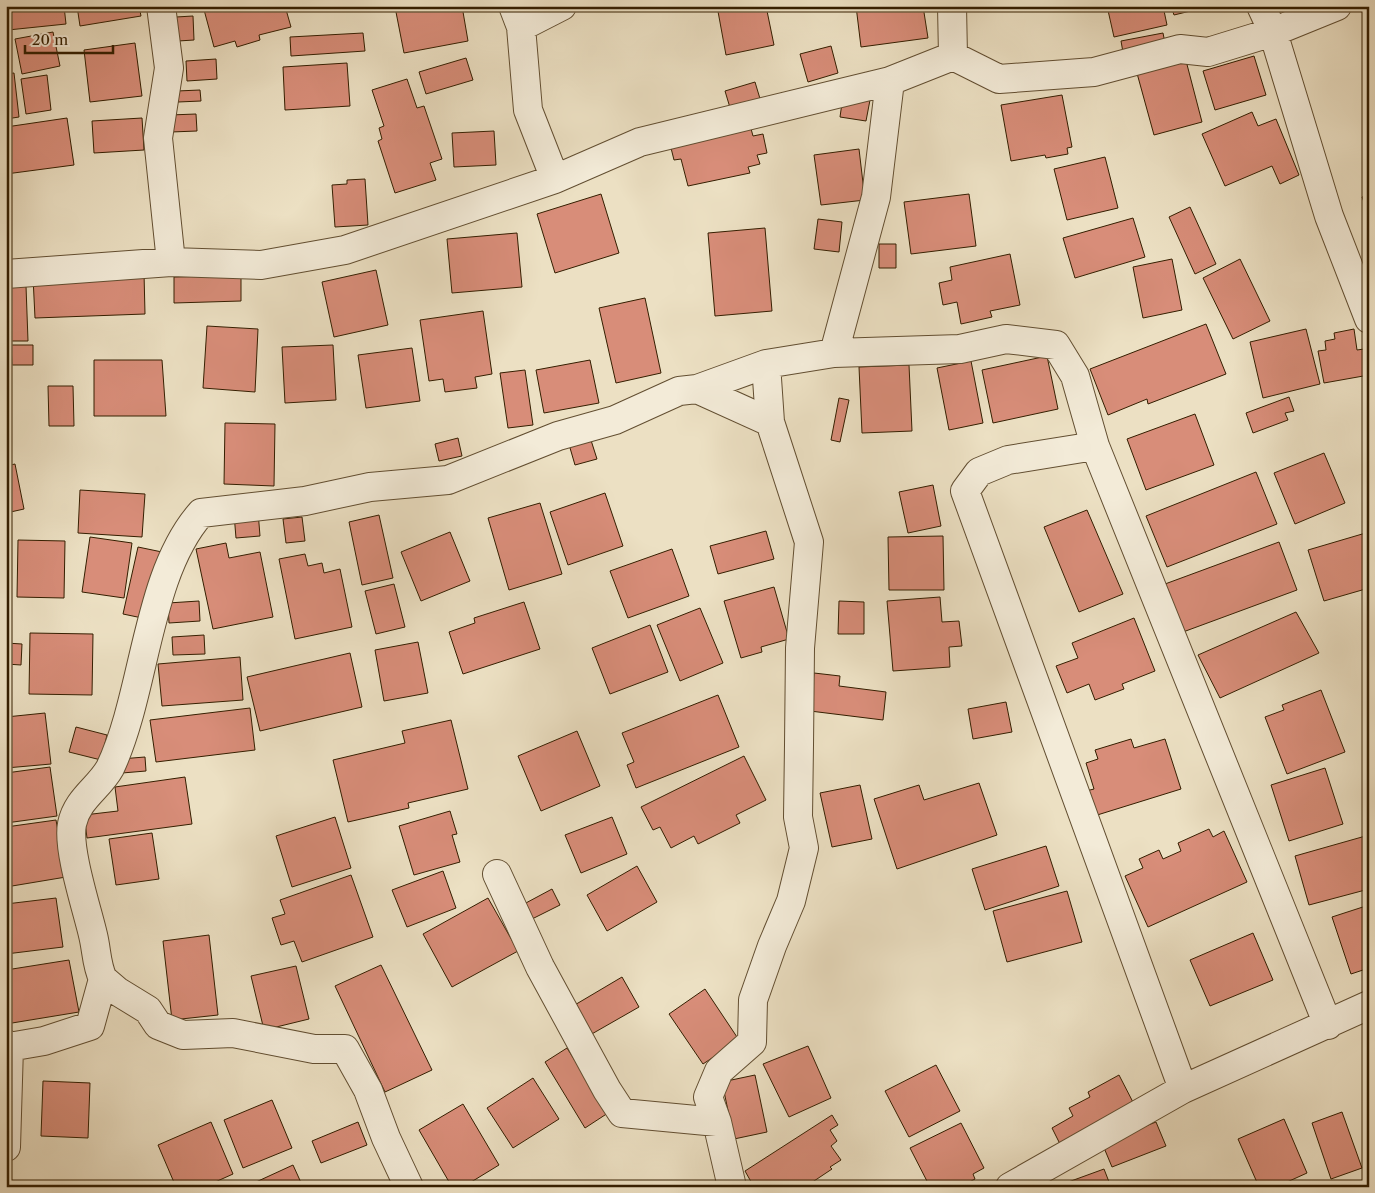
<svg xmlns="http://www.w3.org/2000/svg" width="1375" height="1193" viewBox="0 0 1375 1193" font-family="'Libre Caslon Text',serif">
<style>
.building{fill:#d88d79;stroke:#341e00}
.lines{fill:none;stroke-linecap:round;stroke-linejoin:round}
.minor-casing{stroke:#624e31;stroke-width:30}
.minor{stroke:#f3ebd8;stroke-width:28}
</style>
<rect width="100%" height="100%" fill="#ece0c3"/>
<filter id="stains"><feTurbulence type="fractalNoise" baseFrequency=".004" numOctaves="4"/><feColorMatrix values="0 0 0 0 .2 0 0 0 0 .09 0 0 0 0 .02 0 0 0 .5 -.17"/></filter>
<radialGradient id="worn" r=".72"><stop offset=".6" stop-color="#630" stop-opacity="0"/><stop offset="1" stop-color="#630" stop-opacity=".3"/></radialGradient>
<path class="building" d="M6 6H64L66 24 8 30Z
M77 6H139L141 16 80 26Z
M203 6H285L291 27 259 35 260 40 237 47 235 41 214 47Z
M401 6H462L468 41 404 53 395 7Z
M717 6H766L774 45 726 55Z
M856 6H923L928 38 861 47Z
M1107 6H1163L1167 25 1114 37Z
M1171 6H1211L1174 15Z
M193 16 194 40 178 41 176 17Z
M53 32 60 66 22 74 15 39Z
M363 33 365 51 291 56 290 37Z
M1163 33 1165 43 1124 58 1121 41Z
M135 43 142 96 90 102 84 50Z
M831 46 838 73 808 82 800 54Z
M1184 53 1202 122 1154 135 1135 66Z
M1254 56 1266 95 1215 110 1203 71Z
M466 58 473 80 426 94 419 72Z
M216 59 217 79 187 81 186 61Z
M347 63 350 106 285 110 283 67Z
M14 73 19 117 6 119V74Z
M47 75 51 110 26 114 21 79Z
M407 79 417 108 424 106 442 159 430 163 436 180 395 193 378 141 382 139 379 128 384 126 372 90Z
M755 82 761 102 731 111 725 91Z
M200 90 201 101 178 102 177 91Z
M1062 95 1072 147 1067 148 1068 154 1046 158 1045 155 1011 161 1001 105Z
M843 96 870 100 866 121 840 117Z
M1252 112 1258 126 1276 119 1299 175 1280 184 1272 166 1225 186 1202 134Z
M196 114 197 131 171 132 170 115Z
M67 118 74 165 6 174V127Z
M142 118 144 150 94 153 92 121Z
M750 125 753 136 763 134 767 153 757 155 760 164 748 167 750 173 688 186 681 159 674 160 670 144Z
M494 131 496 165 454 167 452 133Z
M859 149 865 200 821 205 814 155Z
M1105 157 1118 208 1067 220 1054 169Z
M365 179 368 225 335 227 332 185 347 184V180Z
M601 194 619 253 555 273 537 214Z
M969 194 976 246 911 254 904 202Z
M1369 195V215L1362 197Z
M1190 207 1216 264 1195 274 1169 217Z
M1133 218 1145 257 1075 278 1063 238Z
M818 219 842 222 839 252 814 249Z
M765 228 772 311 715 316 708 233Z
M517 233 522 287 452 293 447 239Z
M879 244H896V268H879Z
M1010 254 1020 305 990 311 992 317 961 324 957 302 943 305 939 283 952 280 950 267Z
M1172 259 1182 310 1143 318 1133 267Z
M1240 259 1270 321 1233 339 1203 278Z
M376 270 388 325 334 337 322 282Z
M144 273 145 314 35 318 33 277Z
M241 275V301L174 303V277Z
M26 286 28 341H6V287Z
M645 298 661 373 616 383 599 308Z
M483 311 492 374 475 377 477 388 445 392 443 379 429 381 420 320Z
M1206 324 1226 374 1148 404 1147 399 1108 415 1090 369Z
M207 326 258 329 255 392 203 388Z
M1306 329 1320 384 1263 398 1250 342Z
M1354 329 1357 350 1364 349 1369 375 1324 383 1318 351 1326 350 1325 341 1335 339 1334 333Z
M11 345H33V365H12Z
M333 345 336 400 285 403 282 347Z
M412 348 420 401 366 408 358 355Z
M1047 356 1058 409 993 423 982 370Z
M94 360H162L166 416H94Z
M590 360 599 403 544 413 536 370Z
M971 361 983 423 949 430 937 368Z
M909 365 912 431 862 433 859 367Z
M525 370 533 425 508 428 500 373Z
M48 386H73L74 426H49Z
M1289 397 1294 411 1285 413 1288 420 1253 433 1246 413Z
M839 398 849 400 840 442 831 440Z
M1195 414 1214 465 1146 490 1127 439Z
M225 423 275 424 274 486 224 484Z
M589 434 597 459 575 465 568 441Z
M458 438 462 456 439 461 435 444Z
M1324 453 1345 503 1295 524 1274 473Z
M15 464 24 509 6 513V466Z
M1256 472 1277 524 1167 567 1146 516Z
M933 485 941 526 908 533 899 492Z
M80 490 145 494 142 537 78 533Z
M605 493 623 546 568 565 550 512Z
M540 503 562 574 509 590 488 518Z
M1087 510 1123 594 1079 612 1044 527Z
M258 511 260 536 236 538 234 514Z
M379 515 393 578 362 585 349 522Z
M302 517 305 541 286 543 283 519Z
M766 531 774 559 718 574 710 546Z
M450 532 470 581 421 601 401 552Z
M1369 532V588L1324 601 1308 550Z
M943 536 944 590H889L888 537Z
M90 537 132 543 124 598 82 592Z
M18 540 65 541 64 598 17 597Z
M1279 542 1297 590 1183 632 1165 584Z
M226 543 229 558 260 552 273 617 213 629 196 549Z
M138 547 162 552 147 619 123 614Z
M672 549 689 596 628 618 610 571Z
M305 554 308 566 322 563 324 573 340 569 352 627 295 639 279 559Z
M394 584 405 627 376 634 365 591Z
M774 587 789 639 761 647 762 652 741 658 724 601Z
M940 597 942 622 959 621 962 646 949 647 950 667 893 671 887 601Z
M199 601 200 621 169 623 168 603Z
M839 601 864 602V634H838Z
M524 602 540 649 463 674 449 632 475 623 474 618Z
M700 608 723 663 680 681 657 625Z
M1296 612 1319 653 1220 698 1198 655Z
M1134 618 1155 671 1122 684 1124 689 1095 700 1089 684 1067 693 1056 666 1078 658 1072 643Z
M650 625 668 672 610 694 592 648Z
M30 633 93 634 92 695 29 694Z
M204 635 205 654 173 655 172 637Z
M418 642 428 693 384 701 375 650Z
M6 643 22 644 21 665 6 664Z
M350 653 362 707 260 731 247 677Z
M240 657 243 700 162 706 158 664Z
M814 673 840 676 839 686 886 692 883 720 810 711Z
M1321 690 1345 752 1287 774 1265 717 1284 710 1282 705Z
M718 695 739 747 636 788 627 765 634 762 622 733Z
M1006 702 1012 732 973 739 968 709Z
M250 708 255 750 156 762 150 720Z
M45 713 51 764 6 768V717Z
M451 720 468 789 408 803 409 808 348 822 333 760 405 743 402 731Z
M76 727 107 735 101 760 69 752Z
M577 731 600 786 541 811 518 756Z
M1131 739 1134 748 1165 739 1181 789 1094 816 1086 791 1094 789 1086 763 1098 759 1095 750Z
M744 756 766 800 736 815 740 823 698 844 694 836 671 848 660 827 653 830 641 807Z
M145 757 146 771 122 773 120 759Z
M50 767 57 816 6 823V773Z
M1325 768 1343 824 1289 841 1271 785Z
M185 777 192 824 87 838 84 815 118 811 115 787Z
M979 783 997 835 897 869 874 799 919 785 924 800Z
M860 785 872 839 832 847 820 793Z
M450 811 457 834 452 835 460 862 414 875 399 826Z
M335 817 351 868 292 887 276 836Z
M612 817 627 854 581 873 565 835Z
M56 820 66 877 6 887V827Z
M1209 829 1213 837 1224 831 1247 882 1148 927 1125 876 1143 868 1139 859 1159 850 1163 859 1181 851 1178 843Z
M152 833 159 879 116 885 109 839Z
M1369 835V889L1309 905 1295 856Z
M1046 846 1059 886 985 910 972 869Z
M637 866 657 902 607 931 587 895Z
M443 871 456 908 407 927 392 890Z
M351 875 373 937 302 962 294 941 281 945 272 918 285 914 280 900Z
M552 889 560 905 532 919 524 904Z
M1067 891 1082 942 1007 962 993 911Z
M56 898 63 947 6 954V904Z
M488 898 518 951 452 987 423 934Z
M1369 905V968L1351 974 1332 917Z
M1253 933 1273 980 1210 1006 1190 960Z
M209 935 218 1015 172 1020 163 941Z
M69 960 79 1012 6 1024V970Z
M381 965 432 1070 385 1092 335 986Z
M296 966 309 1019 264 1030 251 976Z
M622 977 639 1007 590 1035 573 1006Z
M705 989 739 1040 703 1064 669 1014Z
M808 1046 831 1098 789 1117 763 1064Z
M567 1048 608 1113 585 1128 545 1062Z
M936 1065 960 1111 909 1137 885 1091Z
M755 1075 767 1132 734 1139 722 1082Z
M1119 1075 1136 1108 1061 1146 1052 1128 1073 1116 1069 1108 1090 1097 1088 1092Z
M533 1078 559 1119 513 1148 487 1108Z
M43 1081 90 1083 88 1138 41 1136Z
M272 1100 292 1148 243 1168 224 1120Z
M463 1104 499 1165 463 1187H452L419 1130Z
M1342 1112 1362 1168 1331 1179 1312 1123Z
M832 1115 838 1125 830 1130 837 1141 831 1146 841 1160 830 1167 832 1169 805 1187H754L745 1171Z
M1284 1119 1307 1173 1276 1187H1259L1238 1139Z
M211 1122 233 1174 204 1187H176L158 1145Z
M358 1122 367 1145 321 1163 312 1141Z
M1156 1122 1166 1146 1112 1167 1102 1143Z
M961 1123 984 1168 973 1174 975 1179 960 1187H930L910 1148Z
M293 1165 303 1187H259L256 1182Z
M1104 1169 1111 1187H1061L1060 1185Z"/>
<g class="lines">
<defs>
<path id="minor" d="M161 6 169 68 158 138 171 262
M513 6 521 27 528 110 555 179
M952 6 953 56
M1261 6 1273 32 1329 216 1369 319
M521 27 562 6
M6 274 171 262 261 265 345 250 555 179 640 142 890 81 953 56 999 79 1094 72 1180 49 1208 52 1273 32 1337 6
M834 353 960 349 1006 339 1056 345 1075 376 1095 446 1328 1025
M697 389 770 422
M1095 446 1008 460 979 472 965 491 1183 1089
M497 874 540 967 607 1090 622 1113 717 1122
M103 979 117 991 148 1010 158 1025 183 1035 233 1033 314 1049H345L368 1090 386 1138 409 1187
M6 1044 9 1047 44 1041 90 1026 103 979C96 964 97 951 93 935 87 909 67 849 72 824 77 799 99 788 110 768 146 692 146 575 201 513L305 501 370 487 448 480 558 436 615 420 679 391 697 389 766 364 834 353 876 197 890 81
M6 1147 9 1047
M732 1187 717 1122 708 1097 719 1071 752 1042 753 1000 772 946 791 901 804 848 798 817 799 745 800 648 809 542 770 422 766 364
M1010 1187 1183 1089 1369 1005"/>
</defs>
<use href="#minor" class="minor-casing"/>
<use href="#minor" class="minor"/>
</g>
<rect width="1375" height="1193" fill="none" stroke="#ece0c3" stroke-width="25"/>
<rect x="8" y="8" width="1360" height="1178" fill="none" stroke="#341e00" stroke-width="2.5"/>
<rect x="12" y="12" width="1350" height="1168" fill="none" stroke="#341e00"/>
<path d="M25 45v8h88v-8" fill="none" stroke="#341e00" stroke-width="2.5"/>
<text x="32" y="45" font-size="15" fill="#341e00" stroke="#f3ebd8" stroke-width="4" paint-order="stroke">20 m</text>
<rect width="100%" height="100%" filter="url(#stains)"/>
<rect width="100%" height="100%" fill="url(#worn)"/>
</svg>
